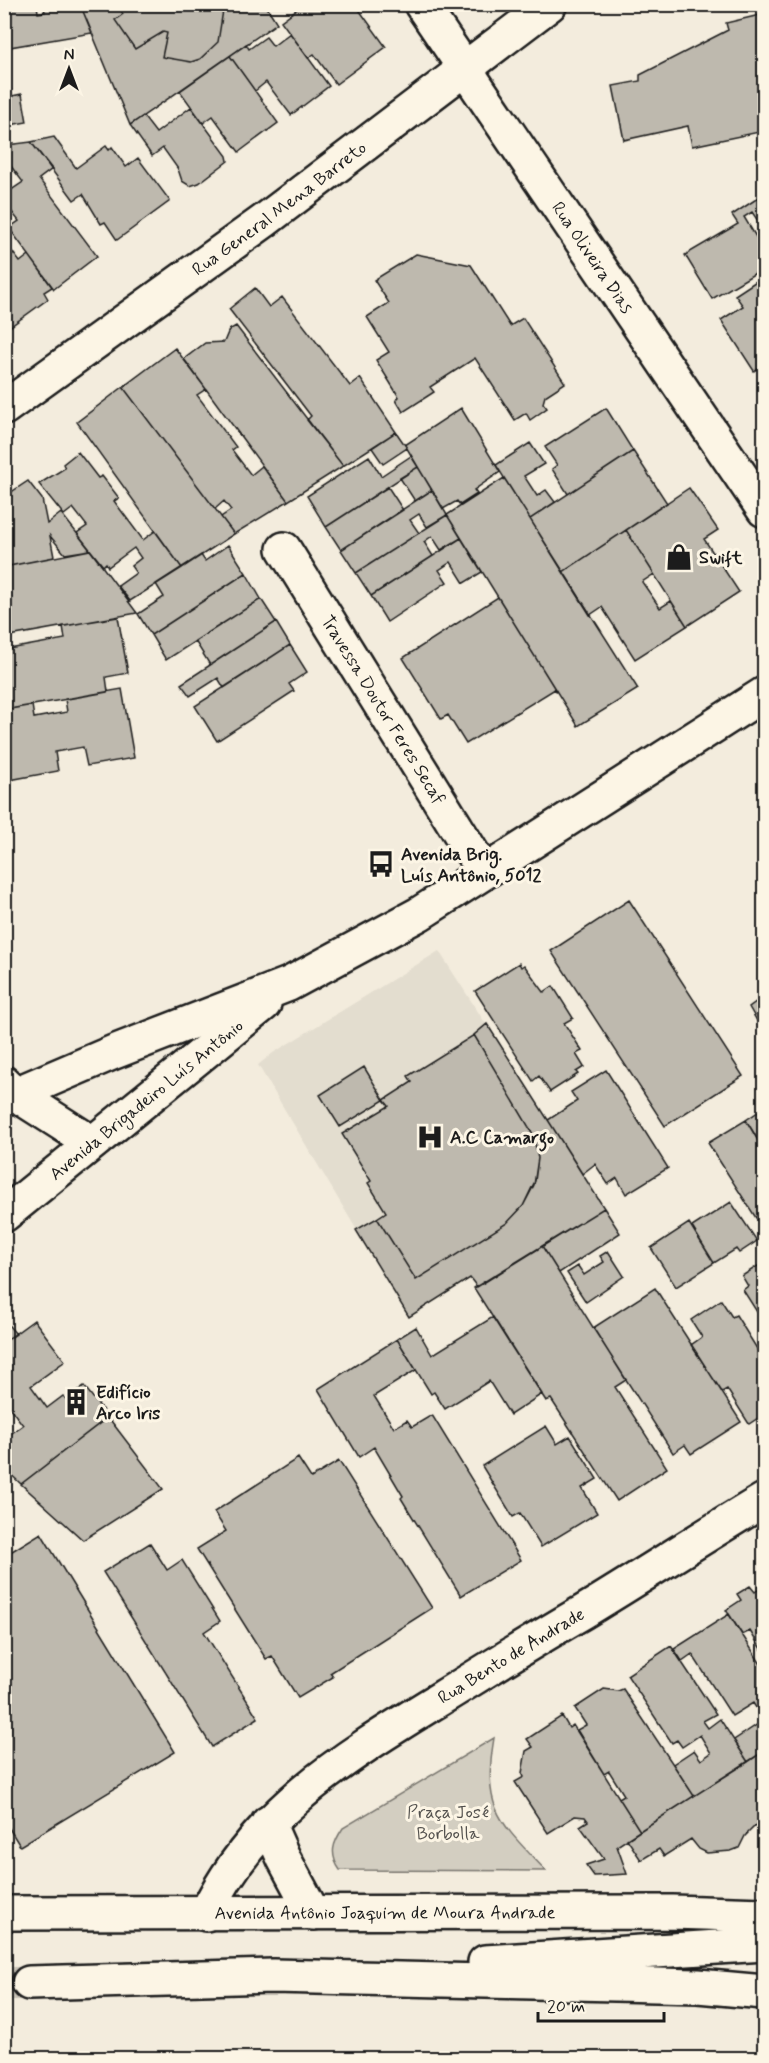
<svg xmlns="http://www.w3.org/2000/svg" width="769" height="2063" viewBox="0 0 769 2063" font-family="Mynerve,sans-serif">
<style>
.built{fill:#e3ddcf}
.green{fill:#d3cec1;stroke:#78756e;stroke-width:1.5}
.building{fill:#beb9ae;stroke:#1c1c1c;stroke-width:1.5}
.lines{fill:none;stroke-linecap:round;stroke-linejoin:round}
.highway-tunnel{stroke:#c8c2b6;stroke-width:33;stroke-dasharray:33 16;stroke-linecap:butt}
.minor-casing{stroke:#1c1c1c;stroke-width:38}
.major-casing{stroke:#1c1c1c;stroke-width:38}
.highway-casing{stroke:#1c1c1c;stroke-width:38}
.minor{stroke:#fcf5e5;stroke-width:33}
.major{stroke:#fcf5e5;stroke-width:33}
.highway{stroke:#fcf5e5;stroke-width:33}
.labels{text-anchor:middle;stroke-width:6;stroke-linejoin:round;paint-order:stroke}
.street-label{font-size:18px;fill:#1c1c1c;stroke:#fcf5e5}
.poi-label{font-size:18px;font-weight:bold;fill:#1c1c1c;stroke:#fcf5e5;text-anchor:start}
.park-label{font-size:18px;fill:#53514e;stroke:#fcf5e5}
</style>
<rect width="100%" height="100%" fill="#f3ecdd"/>
<filter id="ink" filterUnits="userSpaceOnUse"><feTurbulence type="fractalNoise" baseFrequency=".0167" numOctaves="2"/><feDisplacementMap in="SourceGraphic" scale="12" xChannelSelector="R" yChannelSelector="G"/><feConvolveMatrix kernelMatrix="1 2 1 2 8 2 1 2 1" color-interpolation-filters="sRGB"/></filter>
<g filter="url(#ink)">
<path class="built" d="M439 951 604 1208 477 1287 470 1279 409 1317 258 1065 273 1053Z"/>
<path class="green" d="M494 1738C482 1810 499 1821 546 1871L340 1870C329 1854 333 1843 343 1828Z"/>
<path class="building" d="M4 4H37L38 13 45 12 43 4H80L92 33 4 48Z
M80 4H117L123 14 115 20 135 49 163 32 167 33 162 57 191 62 200 59 218 42 224 4H265L277 23 130 125Z
M117 4H224L218 42 200 59 191 62 162 57 167 33 163 32 135 49 115 20 123 14Z
M304 4H317L320 8 324 4H355L386 47 336 84 314 54 308 58 281 21Z
M764 14V131L692 146 688 126 624 140 613 86 640 81V75L728 30 726 23Z
M290 33 329 86 291 115 266 82 255 91 230 56 246 44 249 49 266 37 273 46Z
M230 56 278 123 239 152 213 116 203 123 180 91Z
M6 63 12 96 22 94 27 122 4 126Z
M191 107 227 156 228 161 199 183 190 186 182 181 178 169 163 148 152 156 130 125 143 116 156 133Z
M54 137 76 168 106 146 109 150 112 147 126 167 138 158 170 201 117 240 105 222 101 224 83 194 74 200 31 142Z
M31 142 52 169 39 179 97 256 54 289 9 228 19 221 4 202V195L23 182 4 157 11 150 7 145Z
M764 194V217L758 221 752 212 744 217 762 247 764 246V268L712 299 685 255 738 224 732 215Z
M4 223 11 231 4 235Z
M4 241 20 262 29 255 52 287 44 292 48 299 4 331Z
M416 254 471 265 510 326 523 318 565 383 545 396 543 403 547 408 530 420 526 413 515 420 475 358 430 387 434 392 403 412 396 400 399 397 376 360 389 352 367 317 389 303 374 280Z
M764 276V364L754 371 721 320 743 306 735 295Z
M255 288 269 307 282 297 350 386 360 378 396 432 343 466 307 420 311 416 229 309Z
M236 326 343 466 288 501 184 359 205 343 224 342 229 330Z
M175 348 206 389 197 395 236 447 232 450 251 475 262 466 288 501 234 534 221 517 231 510 224 501 215 509 123 387Z
M123 387 234 534 182 568 77 422Z
M461 408 500 472 474 490 477 494 460 505 457 501 443 509 405 445Z
M606 408 633 451 568 494 552 469 557 465 545 447Z
M396 432 407 448 383 464 372 448Z
M530 443 544 464 524 476 537 496 546 490 555 502 530 519 496 465Z
M633 451 667 503 563 572 530 519Z
M78 452 98 478 102 476 119 498 114 501 143 540 155 531 182 568 130 601 118 586 136 573 131 566 141 558 134 548 108 567 106 563 103 566 77 533 87 526 73 508 64 515 39 484 65 468 63 464Z
M369 456 381 476 411 456 418 467 326 527 307 496Z
M418 467 432 490 415 501 400 478Z
M504 478 638 689 578 726 447 515Z
M28 481 42 499 47 524 61 513 90 550 65 554 50 536 54 557 4 567V497Z
M388 487 403 510 341 550 326 527Z
M689 488 718 530 704 539 739 592 687 626 626 530Z
M432 490 447 515 427 527 419 514 410 520 419 533 356 573 341 550Z
M447 515 461 538 441 550 432 536 424 542 433 556 371 596 356 573Z
M626 530 654 574 642 582 660 608 671 601 687 626 635 659 602 607 590 615 563 572Z
M461 538 482 572 464 583 451 562 439 570 447 582 387 622 371 596Z
M228 545 246 573 151 635 138 614 164 597 156 584 201 555 205 561Z
M90 550 137 613 4 637V567Z
M246 573 261 599 166 660 151 635Z
M498 597 555 689 466 744 448 715 441 719 403 658Z
M261 599 276 622 210 665 195 641Z
M118 617 128 673 106 677 108 692 4 710V650L65 639 63 626Z
M276 622 290 645 224 688 218 678 190 696 181 684Z
M290 645 307 672 289 684 294 691 217 741 195 706Z
M122 689 134 758 87 766 83 747 55 752 58 771 4 781V710L32 705 34 718 67 712 65 699Z
M629 900 743 1076 665 1126 551 951Z
M519 963 521 967 524 965 544 992 553 986 573 1018 564 1023 582 1051 576 1054 584 1067 576 1072 578 1074 550 1092 539 1076 533 1081 475 991Z
M764 996V1033L749 1007Z
M487 1024 604 1208 477 1287 470 1278 409 1317 356 1230 377 1218 416 1280 507 1223 523 1206 534 1185 538 1158 533 1134 474 1035Z
M474 1035 533 1134 538 1158 535 1181 523 1206 507 1223 416 1280 377 1218 386 1212 368 1183 371 1181 342 1134 389 1106 384 1100 412 1082 408 1076Z
M364 1067 384 1100 340 1127 320 1095Z
M606 1070 668 1168 626 1194 617 1178 608 1184 595 1164 582 1174 548 1120 577 1101 571 1092Z
M764 1108V1147L763 1148 746 1120Z
M746 1120 764 1151V1213L756 1218 708 1143Z
M731 1202 757 1241 739 1253 736 1249 714 1263 692 1227Z
M604 1208 620 1233 559 1273 542 1246Z
M764 1219V1233L758 1223Z
M689 1223 714 1263 676 1287 651 1248Z
M542 1246 626 1380 615 1387 667 1468 617 1501 551 1399 546 1401 474 1288Z
M608 1251 624 1276 586 1302 567 1273 578 1266 584 1275 604 1262 600 1256Z
M764 1262V1323L743 1290 748 1286 742 1276Z
M655 1288 741 1422 691 1454 685 1445 673 1453 593 1328Z
M721 1300 732 1317 736 1315 764 1360V1414L749 1424 727 1389 722 1392 691 1345 702 1337 691 1320Z
M493 1317 542 1394 510 1415 489 1381 445 1409 434 1392 431 1394 397 1339 416 1327 432 1355Z
M4 1320 16 1334 4 1342Z
M34 1320 65 1361 31 1386 47 1408 63 1396 66 1399 84 1386 108 1417 21 1484 4 1468V1444L8 1441 5 1438 23 1425 7 1404 4 1406V1342Z
M397 1339 416 1370 374 1396 394 1428 407 1420 412 1427 432 1415 521 1560 461 1596 401 1498 403 1496 374 1447 359 1457 318 1389Z
M108 1417 163 1489 83 1540 21 1484Z
M546 1426 557 1444 570 1436 597 1479 582 1488 597 1513 541 1547 520 1513 513 1517 482 1466Z
M298 1458 311 1478 339 1461 432 1608 330 1673 333 1677 298 1698 272 1656 266 1659 197 1549 226 1531 214 1512Z
M41 1533 175 1752 20 1846 4 1820V1556Z
M150 1543 167 1570 182 1560 220 1621 204 1632 258 1718 212 1747 103 1572Z
M764 1581V1654L750 1631 742 1635 726 1610 741 1600 737 1594 750 1586 755 1592 759 1589 758 1586Z
M729 1614 764 1669V1751L748 1762 734 1740 764 1720 753 1703 732 1716 692 1654 682 1661 674 1649Z
M671 1646 716 1714 703 1721 708 1728 720 1719 748 1762 694 1796 673 1764 694 1750 701 1760 711 1753 700 1735 682 1747 677 1740 672 1743 627 1675Z
M604 1689 618 1691 623 1689 694 1796 640 1831 619 1798 624 1795 609 1771 604 1774 577 1730 586 1725 575 1708Z
M562 1716 569 1728 573 1725 640 1831 617 1846 627 1874 594 1876 586 1865 604 1859 580 1826 588 1821 585 1817 575 1816 548 1833 515 1782 524 1777 522 1773 526 1751 533 1747 527 1739Z
M764 1751V1808L762 1810 764 1817 745 1836 739 1848 731 1851 707 1853 699 1849 691 1839 664 1856 659 1849 641 1860 627 1839Z"/>
<g class="lines">
<path class="highway-tunnel" d="M4 1984 29 1983"/>
<defs>
<g id="minor">
<path id="s1" d="M421 4 764 510"/>
<path id="s2" d="M4 408 264 221 550 4"/>
<path id="s3" d="M284 549 484 872"/>
<path d="M268 1823 284 1859 313 1913"/>
<path id="s4" d="M206 1914C255 1810 349 1755 443 1697 490 1668 536 1639 583 1612 644 1575 704 1536 764 1500"/>
</g>
<g id="major">
<path d="M4 1083 17 1095 92 1143"/>
<path d="M4 1099 114 1052 289 984 419 914 764 694"/>
<path id="s5" d="M4 1215 264 1004"/>
<path id="s6" d="M4 1913 672 1912 764 1915"/>
</g>
<path id="highway" d="M485 1962 764 1944
M29 1983 273 1976 698 1986 764 1992"/>
</defs>
<use href="#minor" class="minor-casing"/>
<use href="#major" class="major-casing"/>
<use href="#highway" class="highway-casing"/>
<use href="#minor" class="minor"/>
<use href="#major" class="major"/>
<use href="#highway" class="highway"/>
</g>
</g>
<defs>
<symbol id="shop-bare" viewBox="-9 -9 18 18"><path d="M-5-2.5h2.3a2.7 3.5 0 0 1 5.4 0H5L5.5 6h-11ZM-1.5-2.5h3a1.5 2.3 0 0 0-3 0Z" fill="#1c1c1c" stroke="#fcf5e5" stroke-width="2.5" paint-order="stroke"/></symbol>
<symbol id="bus-bare" viewBox="-9 -9 18 18"><path d="M-5-6H5V4H4V6H2V4H-2V6H-4V4H-5ZM-3.5-4V0h7V-4ZM-3.5 1.2v1.5H-2V1.2ZM2 1.2v1.5H3.5V1.2Z" fill="#1c1c1c" stroke="#fcf5e5" stroke-width="2.5" paint-order="stroke"/></symbol>
<symbol id="hospital-bare" viewBox="-9 -9 18 18"><path d="M-5-5h3v3.5h4V-5h3V5h-3V1.5h-4V5h-3Z" fill="#1c1c1c" stroke="#fcf5e5" stroke-width="2.5" paint-order="stroke"/></symbol>
<symbol id="building-bare" viewBox="-9 -9 18 18"><path d="M-4-6H4V6H1V3H-1V6H-4ZM-2.5-4.3h1.7v1.8h-1.7ZM.8-4.3h1.7v1.8H.8ZM-2.5-1h1.7V.8h-1.7ZM.8-1h1.7V.8H.8Z" fill="#1c1c1c" stroke="#fcf5e5" stroke-width="2.5" paint-order="stroke"/></symbol>
</defs>
<g fill-rule="evenodd">
<use href="#shop-bare" x="660" y="538" width="38" height="38"/>
<use href="#bus-bare" x="362" y="845" width="38" height="38"/>
<use href="#hospital-bare" x="411" y="1118" width="38" height="38"/>
<use href="#building-bare" x="57" y="1383" width="38" height="38"/>
</g>
<g class="labels">
<g class="street-label">
<text dy="6" stroke="none"><textPath href="#s2" startOffset="340">Rua General Mena Barreto</textPath></text>
<text dy="6" stroke="none"><textPath href="#s1" startOffset="306">Rua Oliveira Dias</textPath></text>
<text dy="6" stroke="none"><textPath href="#s3" startOffset="189">Travessa Doutor Feres Secaf</textPath></text>
<text dy="6" stroke="none"><textPath href="#s5" startOffset="183">Avenida Brigadeiro Luís Antônio</textPath></text>
<text dy="6" stroke="none"><textPath href="#s4" startOffset="406">Rua Bento de Andrade</textPath></text>
<text dy="6" stroke="none"><textPath href="#s6" startOffset="381">Avenida Antônio Joaquim de Moura Andrade</textPath></text>
</g>
<g class="poi-label">
<text x="699" y="563">Swift</text>
<text x="401" y="860">Avenida Brig.<tspan x="401" dy="21">Luís Antônio, 5012</tspan></text>
<text x="450" y="1143">A.C Camargo</text>
<text x="96" y="1398">Edifício<tspan x="96" dy="21">Arco Iris</tspan></text>
</g>
<g class="park-label">
<text x="448" y="1818">Praça José<tspan x="448" dy="21">Borbolla</tspan></text>
</g>
</g>
<rect width="769" height="2063" fill="none" stroke="#fcf5e5" stroke-width="24"/>
<rect x="12" y="12" width="745" height="2039" fill="none" stroke="#1c1c1c" stroke-width="2" filter="url(#ink)"/>
<g transform="translate(69 69)" stroke="#fcf5e5" stroke-width="4.5" paint-order="stroke">
<path d="M0-4.5L10 22L0 15L-10 22Z" fill="#1c1c1c"/>
<text y="-9" font-size="16" font-weight="bold" text-anchor="middle" fill="#1c1c1c">N</text>
</g>
<path d="M538 2012v9h126v-9" fill="none" stroke="#1c1c1c" stroke-width="3"/>
<text x="547" y="2012" font-size="18" fill="#1c1c1c" stroke="#fcf5e5" stroke-width="4.5" paint-order="stroke">20 m</text>
</svg>
